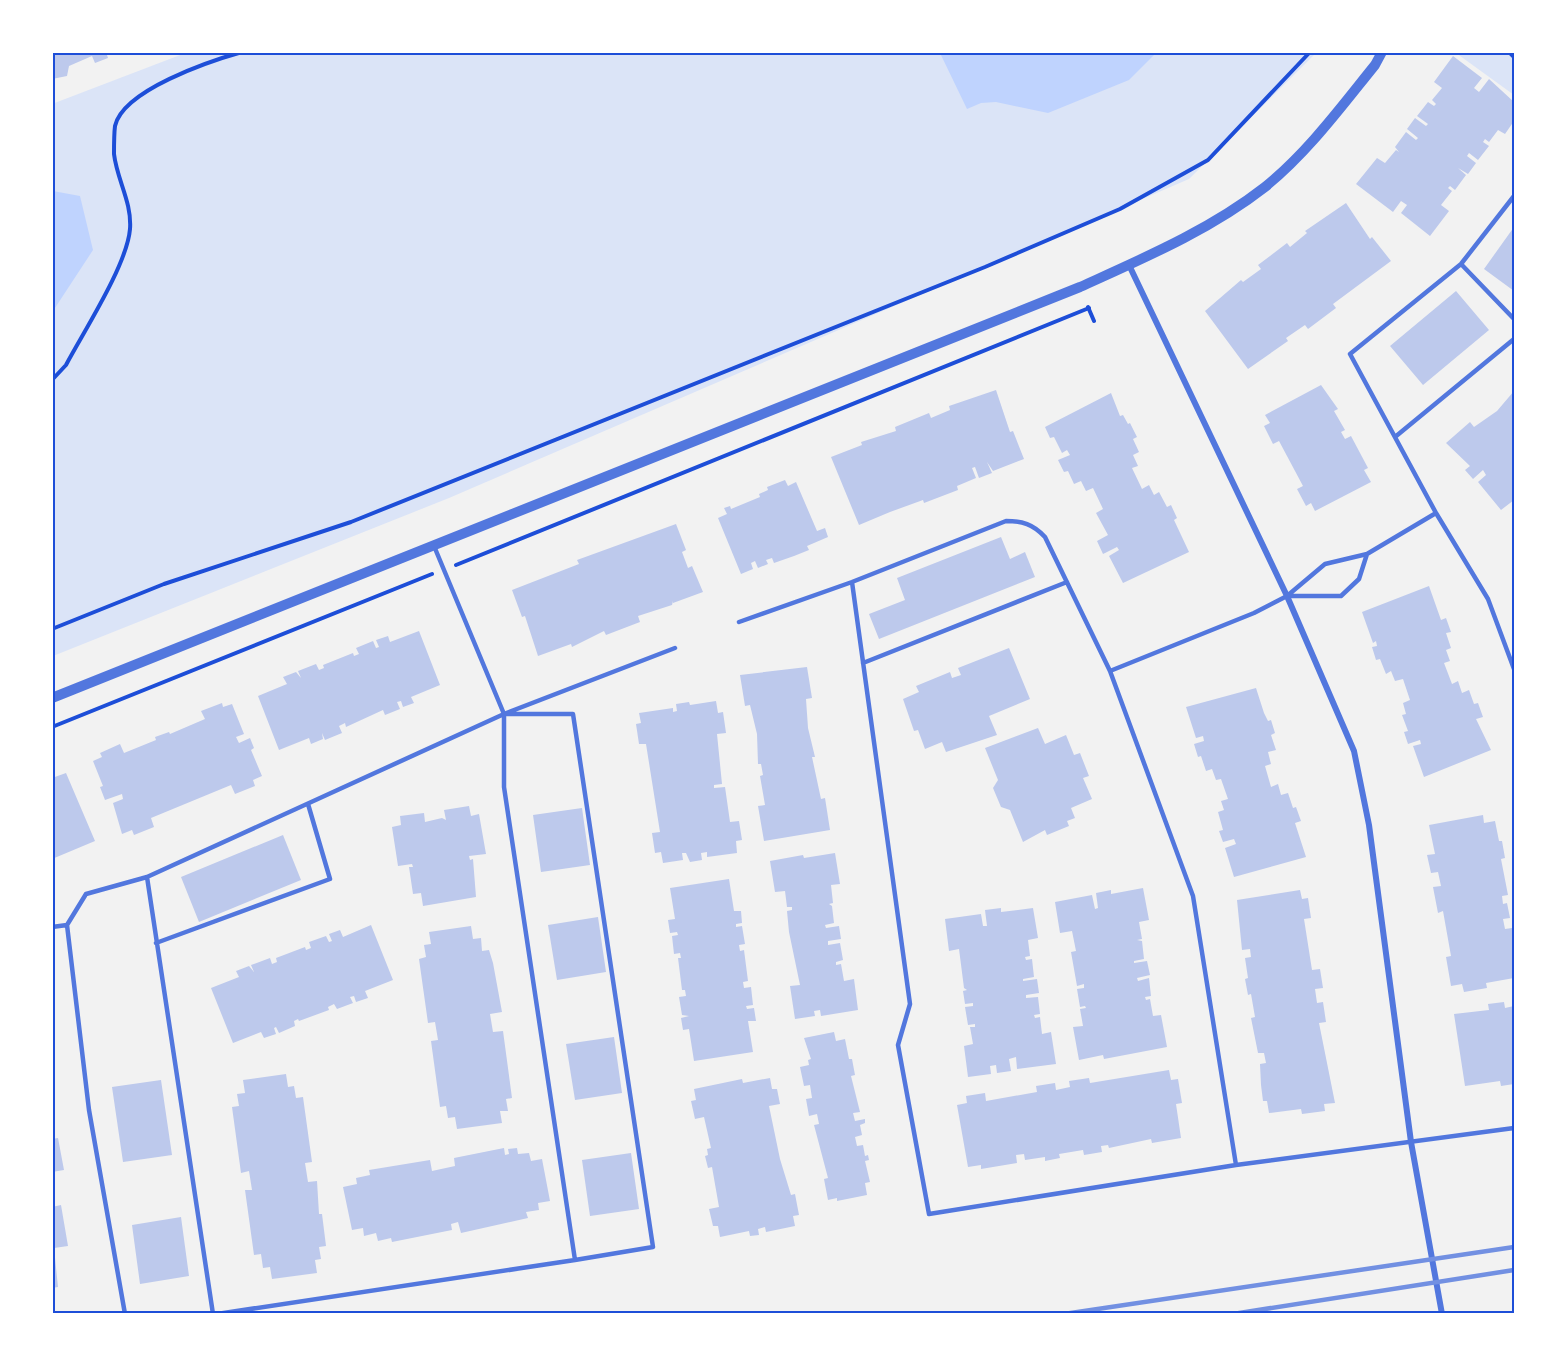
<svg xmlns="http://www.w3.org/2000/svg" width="1567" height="1366" viewBox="0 0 1567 1366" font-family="Spectral,serif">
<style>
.green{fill:#dbe4f7}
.water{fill:#bfd3fe}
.building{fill:#bdc9ec}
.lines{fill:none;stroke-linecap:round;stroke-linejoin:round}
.path{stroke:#1d4ed8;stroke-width:4}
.service{stroke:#5277de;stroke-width:4.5}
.minor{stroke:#5277de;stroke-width:6}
.tertiary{stroke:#5277de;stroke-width:10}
.rail{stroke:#7290e2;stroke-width:4.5}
.neatline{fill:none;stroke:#1d4ed8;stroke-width:2}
</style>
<rect width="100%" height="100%" fill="#f2f2f2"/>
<path class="green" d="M188 52 1316 53 1189 179 449 498 53 656 52 104Z
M1456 53H1514V95Z"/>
<path class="water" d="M940 53H1156L1129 80 1048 113 996 102 981 103 967 109Z
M53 191 80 196 93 250 53 311Z"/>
<path class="building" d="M52 52H106L108 58 95 63 92 56 69 66 67 76 52 79Z
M1453 56 1482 78 1474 88 1479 92 1489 79 1514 102V121L1505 134 1498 130 1489 142 1485 139 1483 142 1489 146 1478 160 1469 153 1467 156 1476 163 1468 174 1458 168 1466 175 1455 190 1450 186 1448 188 1452 191 1441 205 1449 211 1430 236 1401 213 1407 205 1401 201 1393 212 1356 184 1377 158 1385 163 1396 150 1399 152 1395 147 1406 132 1416 140 1418 138 1407 129 1415 118 1426 126 1428 124 1417 116 1428 102 1434 106 1436 104 1432 100 1442 88 1434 82Z
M1346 203 1370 239 1372 237 1391 261 1333 304 1336 308 1308 329 1305 325 1286 338 1288 341 1248 369 1205 311 1241 280 1243 282 1261 269 1258 265 1287 243 1290 247 1307 233 1305 231Z
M1514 227V291L1484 269Z
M1456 291 1489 330 1423 385 1390 346Z
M1321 385 1338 409 1334 411 1345 430 1341 432 1345 439 1351 436 1368 468 1364 470 1371 482 1315 511 1311 503 1306 506 1297 489 1303 486 1279 441 1273 444 1264 426 1270 423 1265 415Z
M996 390 1010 432 1013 431 1024 459 993 471 987 462 992 473 979 478 975 467 972 468 976 478 957 486 958 490 924 503 923 500 890 512 859 525 831 457 862 445 861 442 896 431 895 427 929 413 931 418 950 410 949 406Z
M1514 391V500L1501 510 1478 482 1486 475 1483 470 1473 479 1465 470 1470 466 1446 443 1470 422 1474 427 1497 411Z
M1111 393 1120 416 1123 415 1128 424 1130 423 1137 437 1133 439 1139 452 1133 455 1138 466 1132 468 1142 489 1149 485 1154 495 1159 492 1167 507 1171 505 1177 518 1174 520 1189 552 1123 583 1109 556 1119 550 1117 547 1103 554 1097 541 1108 535 1096 513 1103 509 1093 488 1086 491 1081 481 1074 484 1068 471 1064 472 1058 460 1070 455 1067 450 1062 453 1054 437 1050 438 1045 427Z
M785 480 788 486 796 482 817 531 825 528 828 537 807 546 809 550 794 556 774 563 772 558 766 560 768 564 758 568 755 561 751 563 753 569 741 574 718 518 727 514 724 508 730 506 731 509 760 497 759 494 768 490 767 487Z
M676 524 686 550 682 552 688 568 692 566 703 592 673 603V601L672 605 638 616 640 622 606 635 604 631 572 647 571 644 538 656 525 616 522 617 512 590 579 564 577 560Z
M1001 537 1010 559 1025 552 1035 577 879 639 869 614 905 600 897 578Z
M1429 586 1441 620 1446 618 1451 632 1446 633 1451 648 1446 650 1450 661 1444 663 1452 684 1458 681 1462 693 1469 690 1474 704 1478 703 1483 717 1476 719 1491 750 1424 777 1413 746 1421 744 1420 740 1408 744 1404 732 1408 731 1402 715 1406 714 1403 703 1410 700 1403 679 1395 681 1391 671 1386 674 1380 659 1376 660 1372 647 1377 646 1376 641 1373 643 1362 612Z
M419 631 440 685 411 697 414 703 403 707 401 701 397 702 400 709 385 715 383 710 346 727 345 723 339 726 342 733 325 740 322 733 323 739 311 744 309 738 279 750 258 696 287 684 283 677 296 672 301 678 298 671 316 664 319 670 324 668 323 665 353 653 354 656 359 654 356 648 373 641 376 648 379 647 376 640 388 636 390 642Z
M1009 648 1030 699 989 716 997 735 946 752 942 742 925 749 918 730 914 731 903 699 919 692 916 686 950 672 952 678 961 675 958 668Z
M807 667 812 698 806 699 808 728 815 757H812L821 799 825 798 830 830 764 841 758 806 765 805 760 776 763 775 761 764H758L757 734 750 705 745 706 740 675Z
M1256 688 1264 713 1268 721 1271 720 1275 733 1271 735 1276 750 1268 752 1271 764 1265 766 1271 787 1278 784 1281 795 1288 793 1293 808 1296 807 1301 821 1295 823 1306 857 1234 877 1225 848 1236 844 1234 839 1223 842 1219 831 1223 830 1218 812 1224 810 1221 801 1228 799 1221 779 1216 780 1212 769 1206 771 1201 756 1198 757 1194 744 1204 741 1203 736 1196 738 1186 707Z
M716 701 718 713 723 712 726 733 717 734 722 784 714 785V788L725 787 730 822 739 821 742 840 736 841 737 853 707 857V852L701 853 702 860 690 862 686 853H682L683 860 663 863 661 852 655 853 652 833 660 832 646 744H639L636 724 641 723 639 713 673 708V712L677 711 676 704 689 702 690 705Z
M222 703 223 707 232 704 244 734 236 737 239 743 250 738 254 748 251 750 262 776 253 780 255 786 235 794 231 785 151 818 154 827 134 835 132 830 122 834 113 803 123 799 122 794 105 800 100 787 103 786 93 761 102 757 100 753 120 744 124 753 156 740 155 737 169 732 170 734 205 719 201 711Z
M1038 728 1045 744 1066 735 1074 755 1080 753 1089 776 1083 778 1092 799 1071 808 1075 818 1067 821 1069 826 1047 835 1045 830 1023 842 1010 810 1001 807 993 788 998 780 985 748Z
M66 773 95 841 52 859V778Z
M469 806 471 816 479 814 486 854 469 856 470 860 473 859 476 897 423 906 421 893 413 894 409 867H413L412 864 398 866 392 827 401 825 400 816 424 813 425 822 442 818 446 820 444 810Z
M582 808 590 865 541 872 533 815Z
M1483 815 1484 823 1495 821 1499 841H1502L1505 858 1501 859 1508 895 1502 896 1503 904 1507 903 1510 918 1503 919 1505 929 1512 928 1514 978 1486 983 1487 988 1464 992 1462 984 1451 986 1446 957 1451 956 1443 911 1438 913 1433 887 1441 886 1438 872 1431 873 1427 855 1435 854 1429 825Z
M283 835 301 880 199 922 181 877Z
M835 853 840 884 831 885 833 903 829 904 832 906 834 923 825 925 826 928 839 926 841 939 828 941V945L840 943 843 960 836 962V965L841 964 844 981 854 979 858 1010 821 1016 820 1010 814 1011 815 1016 795 1019 790 986 800 985 789 932 787 911 792 910V907H787L785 891 775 892 770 861 803 855 804 858Z
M729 879 734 911H741L742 923 736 924V927L742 926 745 944 739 945 740 951 744 950 748 981 743 982 744 988 751 987 753 1005 746 1006 747 1009 754 1008 756 1021H748L753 1052 694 1061 689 1029 683 1030 681 1018 689 1016 682 1015 679 997 686 996 685 990H682L678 958H681L680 953 674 954 672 936 678 935 677 932 670 933 668 920 675 919 670 888Z
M1143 888 1149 920 1139 922 1142 939 1137 940 1142 941 1144 959 1134 961V963L1147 961 1150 975 1137 978 1138 981 1149 978 1151 996 1145 997 1146 1000 1150 999 1153 1016 1161 1015 1167 1047 1104 1059 1103 1055 1079 1060 1073 1027 1083 1026 1080 1009 1086 1008 1085 1006 1080 1007 1077 989 1084 988V984L1077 986 1071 952 1076 951 1072 931 1060 933 1055 902 1092 895 1095 909 1098 908 1096 893 1111 890V894Z
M1300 890 1302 899 1308 898 1311 918 1304 919 1312 970 1320 969 1323 988 1315 989 1317 1003 1323 1002 1326 1022 1319 1023 1335 1103 1324 1104 1325 1111 1302 1114 1301 1109 1269 1113 1267 1101H1263L1261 1085 1260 1064 1266 1063 1264 1053H1258L1251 1018 1255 1017 1251 994 1248 995 1245 979 1248 978 1245 958 1251 957 1250 949 1242 950 1237 900Z
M1001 908V912L1033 908 1038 938 1028 940 1030 956 1025 957 1026 960 1032 959 1034 977 1023 979V981L1037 979 1039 993 1026 995V998L1038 997 1040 1014 1034 1015 1035 1018 1040 1017 1042 1034 1051 1032 1056 1064 1017 1069 1016 1057 1009 1059 1011 1071 997 1073 996 1065 990 1066 991 1074 968 1077 964 1046 973 1044 970 1027H975V1024L968 1025 965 1007 973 1006V1003L965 1004 963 991 967 990 964 988 959 949 949 951 945 919 981 914 983 926H987L985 910Z
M598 917 606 972 557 980 548 925Z
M371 925 393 980 365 991 368 998 356 1002 354 996 350 997 353 1003 337 1009 334 1004 328 1007 329 1010 299 1021 298 1019 294 1021 295 1026 279 1033 276 1027 274 1028 276 1034 264 1038 261 1032 233 1043 211 988 239 977 236 971 249 966 254 972 251 965 270 958 272 964 277 962 276 958 305 947 306 950 311 948 309 942 326 936 329 942 332 941 329 934 340 930 343 937Z
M471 926 473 939 481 938 482 951 489 950 493 963 502 1012 490 1014 493 1032 503 1031 512 1098 506 1099 508 1111H500L502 1123 457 1129 455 1117 448 1118 446 1106 440 1107 431 1041 438 1040 435 1022 428 1023 419 959 426 957 424 945 431 944 429 932Z
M1504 1002 1505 1008 1514 1006V1084L1501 1086 1500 1081 1465 1086 1454 1014 1489 1010 1488 1004Z
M834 1032 836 1041 845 1039 849 1059H852L855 1075 851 1076 860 1112 853 1113 855 1121 865 1119V1123L860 1125 862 1135 855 1137 857 1146 863 1145 865 1156 868 1155 869 1160 865 1161 870 1182 865 1183 867 1195 837 1201V1198L828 1200 824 1179 828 1178 814 1125 819 1124 817 1114 809 1116 806 1099 812 1098 810 1085 804 1086 800 1067 809 1065 808 1060 811 1059 804 1038Z
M614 1037 622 1093 575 1100 566 1044Z
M1169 1070 1171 1080 1178 1079 1182 1103 1176 1104 1181 1138 1152 1143 1151 1139 1109 1148 1108 1145 1101 1146 1102 1152 1084 1155 1083 1150 1059 1154 1060 1158 1045 1161V1157L1025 1160 1024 1154 1016 1155 1017 1163 981 1169V1165L968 1167 957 1105 967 1103 966 1096 985 1093 986 1101 1037 1092 1036 1086 1055 1083 1056 1090 1070 1087 1069 1081 1089 1078 1090 1083Z
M286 1074 288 1087 294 1086 296 1098 303 1097 312 1162 305 1163 308 1182 317 1181 319 1214H322L326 1246 319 1247 321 1259 315 1260 317 1273 272 1279 270 1267 263 1268 261 1254 254 1255 245 1190H252L249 1171 241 1173 232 1107 239 1106 237 1094 245 1093 243 1080Z
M770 1078 772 1089H777L780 1104 769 1106 780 1159 791 1195 795 1194 799 1215 793 1216 795 1226 766 1232 765 1227 758 1229 759 1235 750 1236 749 1231 720 1237 718 1226H713L709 1209 719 1207 712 1167 708 1168 705 1156 708 1155 707 1149 711 1148 704 1117 695 1119 691 1101 696 1100 694 1089 742 1079 743 1083Z
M161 1080 172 1155 123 1162 112 1087Z
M58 1138 64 1170 52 1172V1139Z
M504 1148 505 1155 509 1154 508 1149 517 1148 518 1154 529 1153 531 1161 542 1159 550 1201 538 1203 539 1210 526 1212 528 1218 461 1233 458 1222 451 1224 452 1230 392 1242 391 1238 378 1241 376 1233 364 1236 363 1228 352 1230 343 1187 357 1184 356 1178 370 1175 369 1170 430 1160 432 1171 455 1166 454 1158Z
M631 1153 639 1209 590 1216 582 1160Z
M61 1205 68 1246 54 1248 58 1287 52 1288V1207Z
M181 1217 189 1276 140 1284 132 1225Z"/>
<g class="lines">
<path class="path" d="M1509 52 1514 57
M1088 307 1094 321
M52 380 66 365C84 331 127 265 130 229 132 202 117 180 114 154 114 146 114 134 115 126 123 90 210 61 242 52
M456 565 1089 308
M52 629 164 584 351 522 985 267 1120 209 1208 160 1310 52
M52 727 432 574"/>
<path class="service" d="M1514 196 1461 264 1350 354 1436 513 1488 599 1514 669
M1461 264 1514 319
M1395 437 1514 339
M434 546 504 714V787L575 1260 653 1247 573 714H504
M852 582 910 1004 898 1045 929 1214 1236 1165 1193 896 1110 671
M1287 596H1341L1359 579 1367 554
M739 622 852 582 1006 521C1022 521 1033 524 1045 537L1110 671 1254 613 1287 596 1325 564 1367 554 1436 513
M863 663 1067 582
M147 877 504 714 675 648
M67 925 86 894 147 877 213 1314
M52 927 67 925 89 1110 125 1314
M156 943 330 879 308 804
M1236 1165 1514 1128
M217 1314 575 1260"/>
<path class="minor" d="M1129 265 1287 596 1354 751 1369 825 1411 1142 1442 1314"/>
<path class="tertiary" d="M52 698 1080 287C1144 258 1210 230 1265 187 1308 152 1341 107 1375 65L1382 52"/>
<path class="rail" d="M1064 1314 1514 1247
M1233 1314 1514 1270"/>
</g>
<rect width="1567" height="1366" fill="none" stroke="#ffffff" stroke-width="108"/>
<rect x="54" y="54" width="1459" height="1258" class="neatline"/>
</svg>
